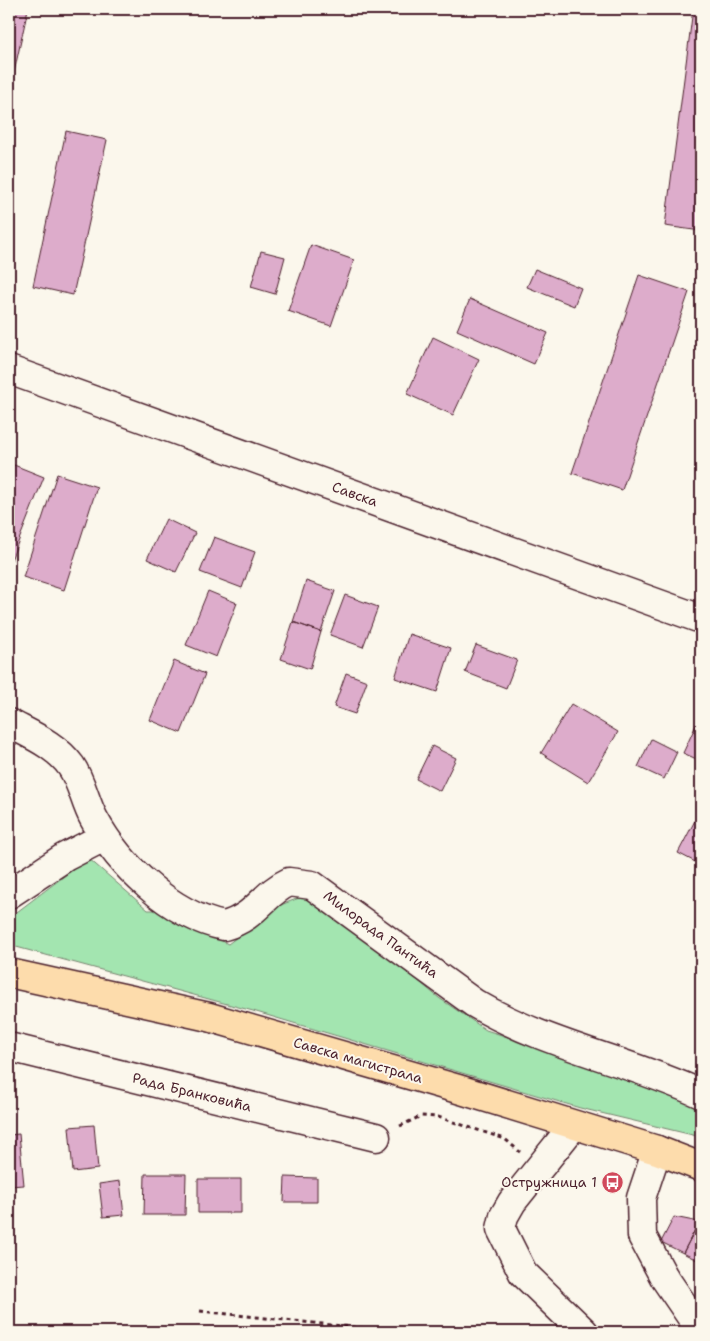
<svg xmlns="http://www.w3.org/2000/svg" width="710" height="1341" viewBox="0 0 710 1341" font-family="'Shantell Sans',sans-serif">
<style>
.green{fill:#a3e5b0;stroke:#76826e}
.building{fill:#ddaccb;stroke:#4a1f2b}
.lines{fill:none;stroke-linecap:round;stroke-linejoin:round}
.minor-casing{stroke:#4a1f2b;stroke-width:31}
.major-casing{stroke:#4a1f2b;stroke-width:31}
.path{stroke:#4a1f2b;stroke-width:3;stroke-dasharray:4 4;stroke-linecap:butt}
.minor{stroke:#fbf7ec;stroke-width:28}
.major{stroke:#fddcac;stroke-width:28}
.labels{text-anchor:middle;stroke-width:4;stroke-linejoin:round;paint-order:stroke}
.street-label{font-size:14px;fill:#4a1f2b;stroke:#fbf7ec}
.poi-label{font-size:14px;fill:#4a1f2b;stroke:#fbf7ec;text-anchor:end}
</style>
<rect width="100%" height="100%" fill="#fbf7ec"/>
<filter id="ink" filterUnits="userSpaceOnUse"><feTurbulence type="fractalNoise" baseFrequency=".02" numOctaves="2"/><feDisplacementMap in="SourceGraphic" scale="10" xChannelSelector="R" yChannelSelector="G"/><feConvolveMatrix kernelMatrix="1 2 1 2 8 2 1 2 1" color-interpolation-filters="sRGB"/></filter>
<g filter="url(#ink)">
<path class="green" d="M88 858 148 910H163L228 944 278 906 312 893 439 998 486 1030 573 1058 695 1106 701 1116V1137L580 1108 253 1011 9 945V918Z"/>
<path class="building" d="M9 9H28L9 95Z
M693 9H701V231L665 226Z
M66 131 107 140 73 295 33 286Z
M311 245 354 260 331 326 288 311Z
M261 251 285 257 275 294 251 287Z
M535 269 581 288 574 306 527 287Z
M639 275 689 292 622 490 572 473Z
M470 299 548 333 534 364 457 330Z
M433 337 479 359 453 415 407 394Z
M9 463 44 477 9 565Z
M57 474 97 487 64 590 23 577Z
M166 519 195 533 176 572 147 559Z
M214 537 255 552 242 588 200 572Z
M306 581 335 591 321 632 293 622Z
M208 591 237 603 216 657 186 645Z
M345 595 378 607 363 647 330 635Z
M293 622 321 632 310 669 281 659Z
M409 634 451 648 437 692 395 678Z
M476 645 517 660 506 688 465 672Z
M174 661 205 674 181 733 150 720Z
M346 673 367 681 355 714 334 707Z
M571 704 618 732 588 782 541 753Z
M696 725 701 727V761L683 753Z
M651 739 677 752 664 779 638 767Z
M432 746 456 758 440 791 416 779Z
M700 811H701V865L678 853Z
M94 1125 98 1169 73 1172 69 1127Z
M19 1134 24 1185 9 1186V1135Z
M145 1174H186L185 1215H144Z
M285 1177 317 1178V1202H284Z
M198 1179H241V1213H198Z
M120 1181 124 1215 103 1217 99 1184Z
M674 1217 699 1222 683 1253 661 1242Z
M696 1228 701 1231V1262L683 1253Z"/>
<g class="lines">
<defs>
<path id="minor" d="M9 370 701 619
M9 723C31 735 56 745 71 766 82 782 85 803 94 819 119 865 170 915 224 926 258 916 261 895 289 882L312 885 474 1003C545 1045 628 1060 701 1094
M9 894 65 857 104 837
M9 1047 376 1137
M573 1126 512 1202 504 1216 501 1229 523 1273 584 1332
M657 1150 641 1198 642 1236 664 1277 701 1331"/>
<path id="major" d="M9 973 209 1017 458 1089 657 1150 701 1167"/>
</defs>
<use href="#minor" class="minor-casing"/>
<use href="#major" class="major-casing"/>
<path class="path" d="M400 1126 421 1116 438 1117 505 1139 520 1152
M200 1311 398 1332"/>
<use href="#minor" class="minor"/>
<use href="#major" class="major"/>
</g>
</g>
<defs>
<symbol id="bus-disc" viewBox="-11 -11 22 22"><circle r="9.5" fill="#d1495b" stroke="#fbf7ec"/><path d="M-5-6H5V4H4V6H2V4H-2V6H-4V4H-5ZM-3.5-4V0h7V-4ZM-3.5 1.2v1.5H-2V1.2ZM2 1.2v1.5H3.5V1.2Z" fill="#fff"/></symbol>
</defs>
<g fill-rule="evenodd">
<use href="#bus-disc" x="600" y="1170" width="25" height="25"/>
</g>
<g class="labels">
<g class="street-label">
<text transform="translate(355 494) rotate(20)" y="5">Савска</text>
<text transform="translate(381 934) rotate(36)" y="5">Милорада Пантића</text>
<text transform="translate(358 1060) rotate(16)" y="5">Савска магистрала</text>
<text transform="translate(192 1092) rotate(14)" y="5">Рада Бранковића</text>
</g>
<g class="poi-label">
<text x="597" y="1187">Остружница 1</text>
</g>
</g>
<rect width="710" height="1341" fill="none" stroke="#fbf7ec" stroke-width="30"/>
<rect x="15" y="15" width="680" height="1311" fill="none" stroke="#4a1f2b" stroke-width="2" filter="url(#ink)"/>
</svg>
